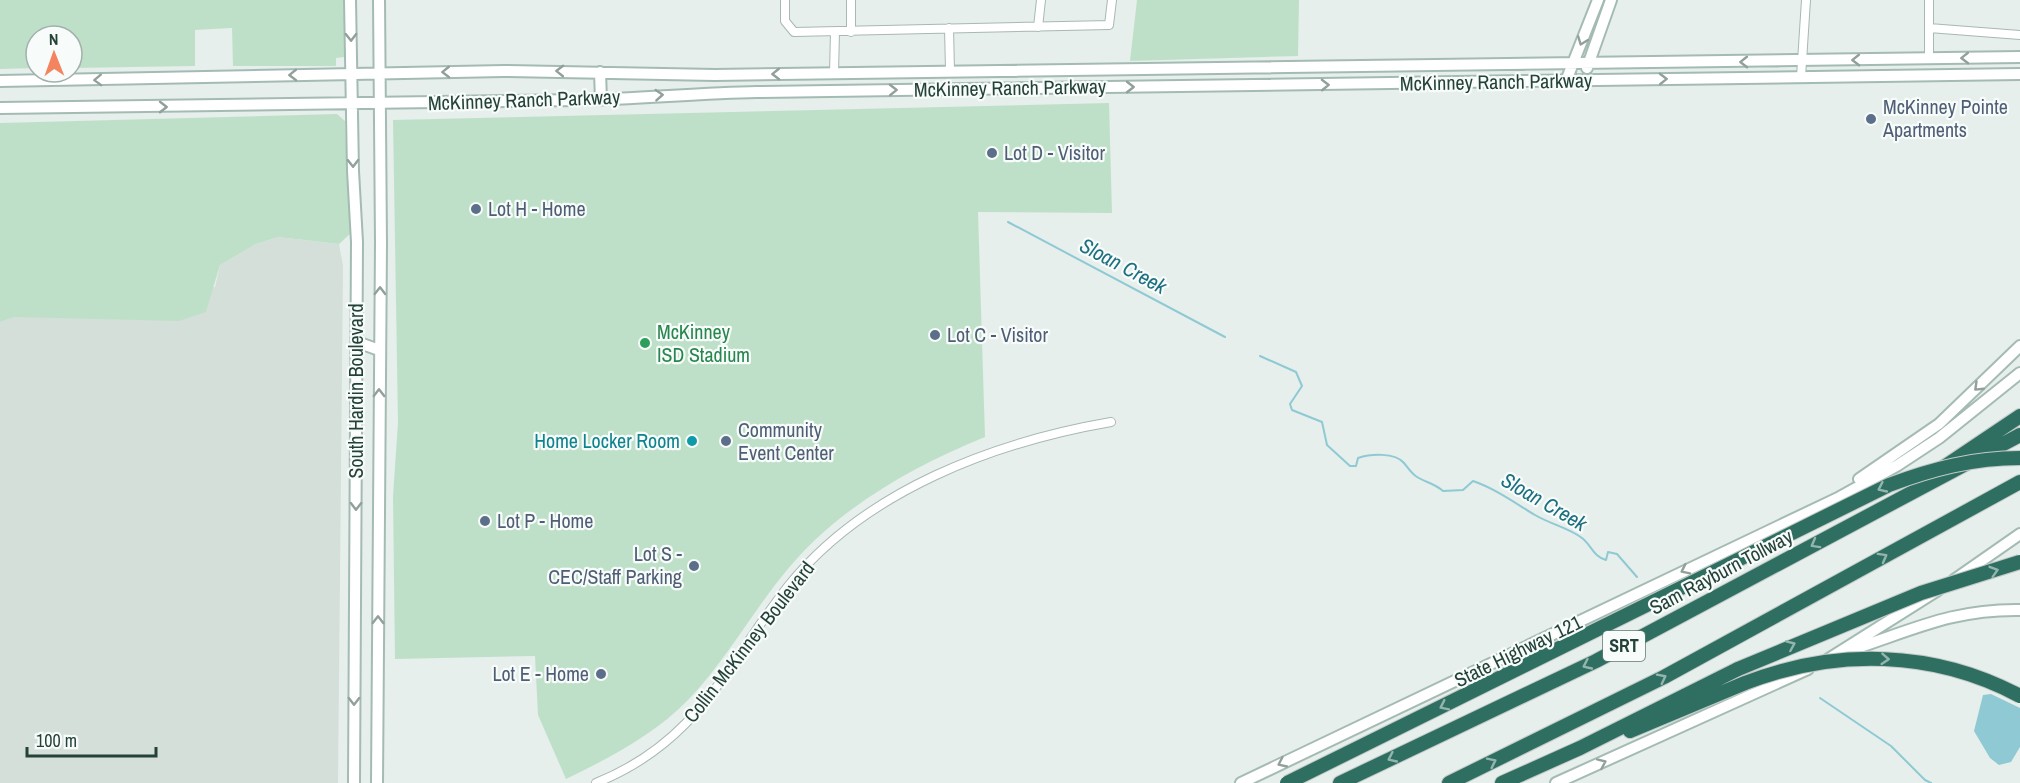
<svg xmlns="http://www.w3.org/2000/svg" width="2020" height="783" viewBox="0 0 2020 783" font-family="'Archivo Narrow',sans-serif">
<style>
.built{fill:#d4dfda}
.green{fill:#bfe0c8}
.water{fill:#8ec9d4}
.lines{fill:none;stroke-linecap:round;stroke-linejoin:round}
.stream{stroke:#8ec9d4;stroke-width:2}
.street-casing{stroke:#a8b8b2;stroke-width:10}
.secondary-casing{stroke:#a4bbb3;stroke-width:14}
.highway-casing{stroke:#c2cac8;stroke-width:16}
.street{stroke:#fff;stroke-width:8}
.secondary{stroke:#fff;stroke-width:10}
.highway{stroke:#2f6f62;stroke-width:14}
.highway-bridge-casing{stroke:#c2cac8;stroke-width:16;stroke-linecap:butt}
.highway-bridge{stroke:#2f6f62;stroke-width:14}
.oneway{stroke:#92a09c}
.oneway2{stroke:#93b5ae}
.service-dot{fill:#5c6f8a;stroke:#f7fbf9;stroke-width:2}
.leisure-dot{fill:#2e9e5b;stroke:#f7fbf9;stroke-width:2}
.culture-dot{fill:#0f9aa8;stroke:#f7fbf9;stroke-width:2}
.labels{text-anchor:middle;stroke-width:4.5;stroke-linejoin:round;paint-order:stroke}
.shield{fill:#f7fbf9;stroke:#637a73;stroke-width:1.5}
.shield-label{font-size:18px;font-weight:bold;fill:#24423a}
.street-label{font-size:20px;fill:#24423a;stroke:#f7fbf9}
.service-label{font-size:20px;fill:#4e5e75;stroke:#f7fbf9;text-anchor:start}
.leisure-label{font-size:20px;fill:#27864d;stroke:#f7fbf9;text-anchor:start}
.culture-label{font-size:20px;fill:#0d838f;stroke:#f7fbf9;text-anchor:end}
.water-label{font-size:21px;font-style:italic;fill:#1c6f80;stroke:#f7fbf9}
</style>
<rect width="100%" height="100%" fill="#e6efeb"/>
<path class="built" d="M278 237 339 244 343 266 338 783H0V322L15 317 215 287 220 265 256 244Z"/>
<path class="green" d="M0 0H345V57L336 58V66H233L232 28 195 30V66L72 68V36H36V68L0 69Z
M1137 0H1299L1298 56 1130 61Z
M1109 103 1112 213 978 212 985 437C922 463 864 494 815 540 764 588 735 651 688 700 654 735 609 758 566 779L538 715 535 656 395 659 393 496 398 423 393 120Z
M337 114 345 121 350 234 339 244 278 237 256 244 220 265 206 312 179 321 15 317 0 322V123Z"/>
<path class="water" d="M1991 694 2020 708V747L2011 762 1999 765 1990 758 1974 731 1983 695Z"/>
<g class="lines">
<path class="stream" d="M1008 222 1225 337
M1260 356 1296 372 1302 386 1290 404 1292 410 1322 422 1327 445 1350 466H1356L1358 458C1370 454 1395 452 1404 463 1408 468 1412 474 1417 477 1427 483 1434 483 1443 491L1463 490 1473 481C1496 489 1515 503 1535 515 1550 524 1569 528 1582 538 1592 546 1593 556 1606 560L1608 552 1617 554 1637 577
M1820 698 1891 746 1925 780 1931 783"/>
<defs>
<path id="street" d="M785 0V21L794 32 1109 25 1112 0
M851 0V32
M1929 0V58
M1038 27 1041 0
M949 28 950 71
M1929 28 2020 35
M834 73 835 32
M1801 77 1806 0
M596 783C700 741 726 665 789 585 866 490 995 442 1111 422"/>
<path id="secondary" d="M350 0 353 171 357 242 354 783
M1587 68 1611 0
M600 72 601 100
M0 81 504 71 715 75 2020 57
M1566 81 1598 0
M0 108C193 104 387 104 580 100 639 99 698 93 757 92L2020 74
M357 342 379 350
M1859 479 1939 424 2020 346
M1954 580 2020 534
M1854 649C1915 629 1954 609 2020 610
M1827 660 1938 590
M377 783 381 243 379 0
M1241 783 1840 497 1898 465 1939 438 2020 373
M1556 783 1808 669"/>
<path id="highway" d="M1944 467 2020 416
M1630 731 1745 683
M1340 783 1596 661 2020 435
M1449 783 1664 677 2020 482
M1502 783 1580 748 1738 669"/>
</defs>
<use href="#street" class="street-casing"/>
<use href="#secondary" class="secondary-casing"/>
<use href="#highway" class="highway-casing"/>
<use href="#street" class="street"/>
<use href="#secondary" class="secondary"/>
<use href="#highway" class="highway"/>
<defs>
<path id="highway-bridge" d="M1738 669 1921 593 2020 562
M1745 683C1836 648 1934 650 2020 696
M1287 783 1889 485C1932 469 1973 458 2020 458"/>
</defs>
<use href="#highway-bridge" class="highway-bridge-casing"/>
<use href="#highway-bridge" class="highway-bridge"/>
</g>
<defs><path id="oneway-chevron" d="M-2-3.5L2.5 0L-2 3.5" fill="none" stroke-width="1.6" stroke-linecap="round" stroke-linejoin="round" transform="scale(1.5)"/></defs>
<g class="oneway">
<use href="#oneway-chevron" transform="translate(351 37) rotate(89)"/>
<use href="#oneway-chevron" transform="translate(1582 41) rotate(111)"/>
<use href="#oneway-chevron" transform="translate(1965 58) rotate(179)"/>
<use href="#oneway-chevron" transform="translate(1856 60) rotate(179)"/>
<use href="#oneway-chevron" transform="translate(1744 62) rotate(179)"/>
<use href="#oneway-chevron" transform="translate(560 71) rotate(-179)"/>
<use href="#oneway-chevron" transform="translate(446 72) rotate(179)"/>
<use href="#oneway-chevron" transform="translate(776 74) rotate(179)"/>
<use href="#oneway-chevron" transform="translate(293 75) rotate(179)"/>
<use href="#oneway-chevron" transform="translate(1663 79) rotate(-1)"/>
<use href="#oneway-chevron" transform="translate(98 80) rotate(178)"/>
<use href="#oneway-chevron" transform="translate(1325 85) rotate(-1)"/>
<use href="#oneway-chevron" transform="translate(1130 87)"/>
<use href="#oneway-chevron" transform="translate(893 90) rotate(-1)"/>
<use href="#oneway-chevron" transform="translate(659 95) rotate(-4)"/>
<use href="#oneway-chevron" transform="translate(163 107)"/>
<use href="#oneway-chevron" transform="translate(353 163) rotate(89)"/>
<use href="#oneway-chevron" transform="translate(380 291) rotate(-89)"/>
<use href="#oneway-chevron" transform="translate(1978 387) rotate(136)"/>
<use href="#oneway-chevron" transform="translate(379 393) rotate(-90)"/>
<use href="#oneway-chevron" transform="translate(356 506) rotate(91)"/>
<use href="#oneway-chevron" transform="translate(1685 570) rotate(154)"/>
<use href="#oneway-chevron" transform="translate(378 620) rotate(-90)"/>
<use href="#oneway-chevron" transform="translate(354 701) rotate(90)"/>
<use href="#oneway-chevron" transform="translate(1282 763) rotate(155)"/>
<use href="#oneway-chevron" transform="translate(1602 763) rotate(-24)"/>
</g>
<g class="oneway2">
<use href="#oneway-chevron" transform="translate(1882 488) rotate(155)"/>
<use href="#oneway-chevron" transform="translate(1815 544) rotate(151)"/>
<use href="#oneway-chevron" transform="translate(1883 557) rotate(-29)"/>
<use href="#oneway-chevron" transform="translate(1994 571) rotate(-17)"/>
<use href="#oneway-chevron" transform="translate(1791 645) rotate(-23)"/>
<use href="#oneway-chevron" transform="translate(1885 659) rotate(4)"/>
<use href="#oneway-chevron" transform="translate(1587 665) rotate(155)"/>
<use href="#oneway-chevron" transform="translate(1662 678) rotate(-27)"/>
<use href="#oneway-chevron" transform="translate(1444 706) rotate(154)"/>
<use href="#oneway-chevron" transform="translate(1392 758) rotate(155)"/>
<use href="#oneway-chevron" transform="translate(1492 762) rotate(-26)"/>
</g>
<g class="service-dot">
<circle cx="1871" cy="119" r="6"/>
<circle cx="992" cy="153" r="6"/>
<circle cx="476" cy="209" r="6"/>
<circle cx="935" cy="335" r="6"/>
<circle cx="726" cy="441" r="6"/>
<circle cx="485" cy="521" r="6"/>
<circle cx="694" cy="566" r="6"/>
<circle cx="601" cy="674" r="6"/>
</g>
<circle class="leisure-dot" cx="645" cy="343" r="6"/>
<circle class="culture-dot" cx="692" cy="441" r="6"/>
<g class="labels">
<rect class="shield" x="1603" y="631" width="42" height="30" rx="4.5"/>
<g class="shield-label">
<text x="1624" y="652">SRT</text>
</g>
<g class="street-label">
<text transform="translate(1496 82) rotate(-1)" y="7">McKinney Ranch Parkway</text>
<text transform="translate(1010 88) rotate(-1)" y="7">McKinney Ranch Parkway</text>
<text transform="translate(524 100) rotate(-2)" y="7">McKinney Ranch Parkway</text>
<text transform="translate(356 391) rotate(-90)" y="7">South Hardin Boulevard</text>
<text transform="translate(1721 572) rotate(-28)" y="7">Sam Rayburn Tollway</text>
<text transform="translate(749 642) rotate(-52)" y="7">Collin McKinney Boulevard</text>
<text transform="translate(1518 651) rotate(-26)" y="7">State Highway 121</text>
</g>
<g class="service-label">
<text x="1883" y="114">McKinney Pointe<tspan x="1883" dy="23">Apartments</tspan></text>
<text x="1004" y="160">Lot D - Visitor</text>
<text x="488" y="216">Lot H - Home</text>
<text x="947" y="342">Lot C - Visitor</text>
<text x="738" y="437">Community<tspan x="738" dy="23">Event Center</tspan></text>
<text x="497" y="528">Lot P - Home</text>
<text x="682" y="561" text-anchor="end">Lot S -<tspan x="682" dy="23">CEC/Staff Parking</tspan></text>
<text x="589" y="681" text-anchor="end">Lot E - Home</text>
</g>
<g class="leisure-label">
<text x="657" y="339">McKinney<tspan x="657" dy="23">ISD Stadium</tspan></text>
</g>
<g class="culture-label">
<text x="680" y="448">Home Locker Room</text>
</g>
<g class="water-label">
<text transform="translate(1123 266) rotate(28)" y="7">Sloan Creek</text>
<text transform="translate(1544 502) rotate(30)" y="7">Sloan Creek</text>
</g>
</g>
<g transform="translate(54 54) rotate(359)"><circle r="28" fill="#f7fbf9" stroke="#a3b1ad" stroke-width="1.5"/>
<path d="M0-4.5L10 22L0 15L-10 22Z" fill="#f4845f"/>
<text y="-9" font-size="16" font-weight="bold" text-anchor="middle" fill="#24423a">N</text>
</g>
<path d="M27 747v9h129v-9" fill="none" stroke="#24423a" stroke-width="3"/>
<text x="36" y="747" font-size="18" fill="#24423a" stroke="#f7fbf9" stroke-width="4.5" paint-order="stroke">100 m</text>
</svg>
